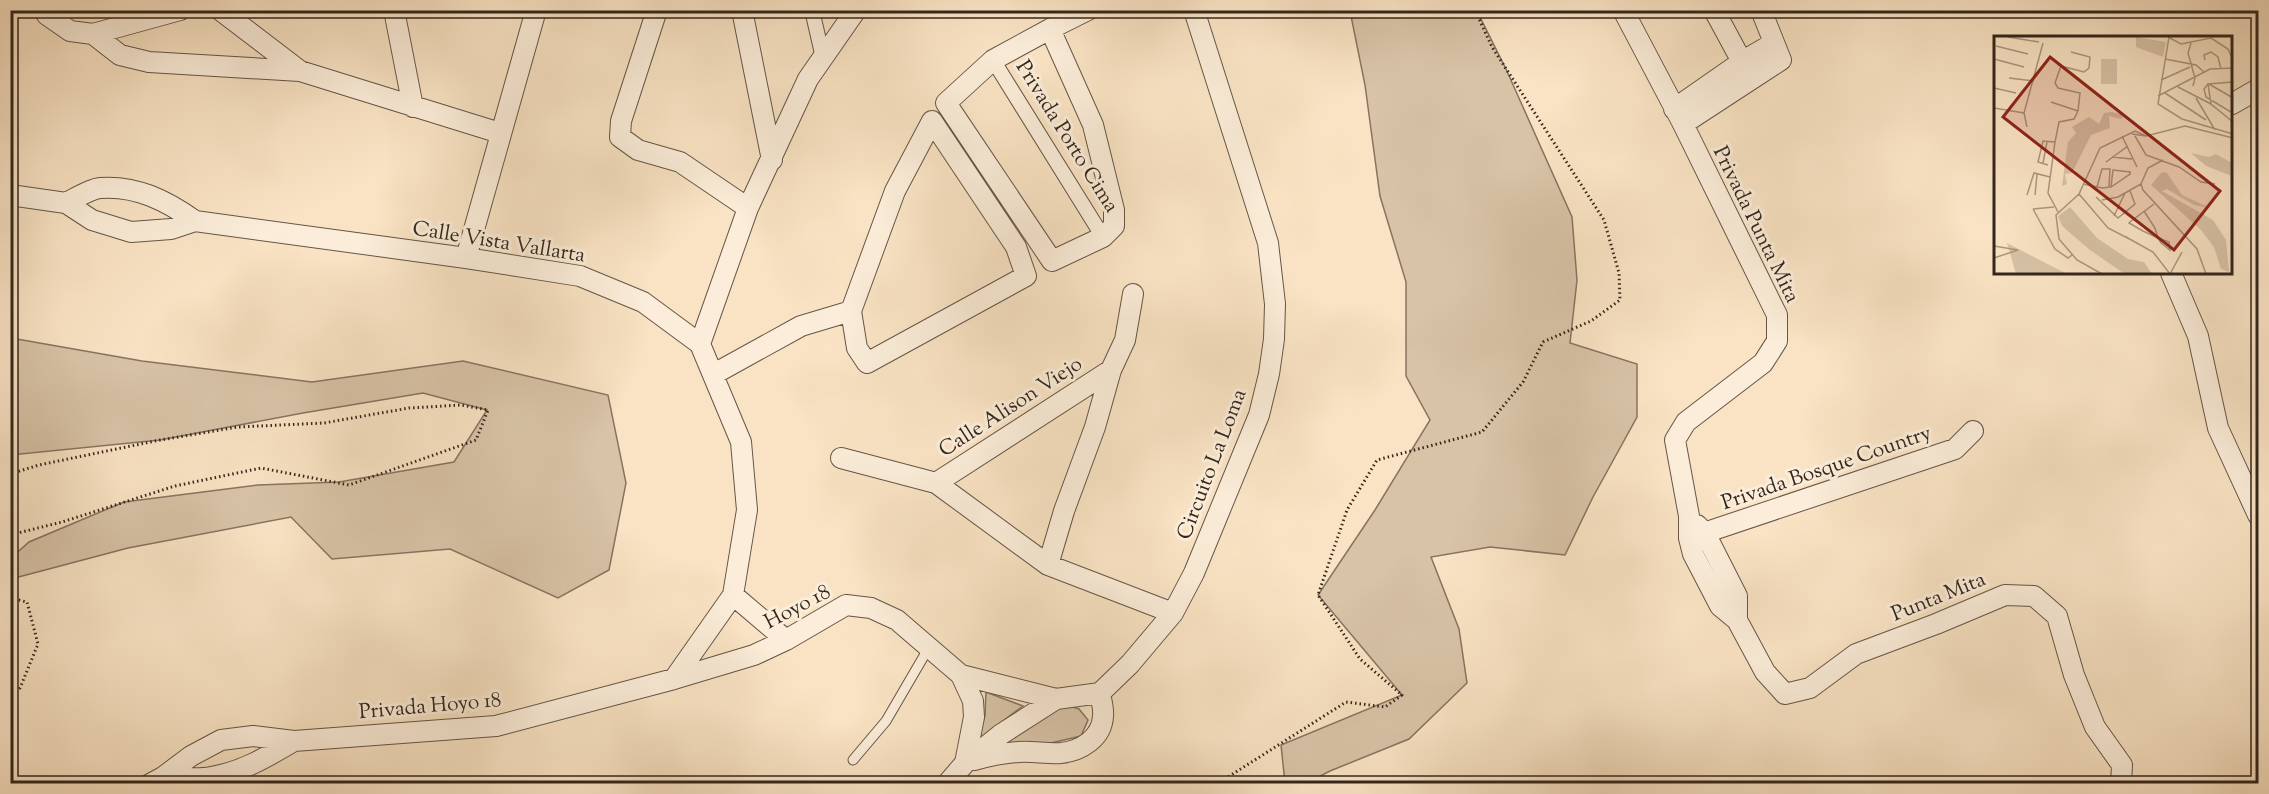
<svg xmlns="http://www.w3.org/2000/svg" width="2269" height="794" viewBox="0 0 2269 794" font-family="'Sorts Mill Goudy',serif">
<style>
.green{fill:#d8c3a7;stroke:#867462;stroke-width:1.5}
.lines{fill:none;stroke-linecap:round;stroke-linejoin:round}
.service-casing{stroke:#655546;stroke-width:11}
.pedestrian-casing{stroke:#655546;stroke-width:16}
.minor-casing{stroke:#655546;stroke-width:22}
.path{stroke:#34261c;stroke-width:3;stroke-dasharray:1.5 3;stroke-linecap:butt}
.service{stroke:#fbedd9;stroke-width:9}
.pedestrian{stroke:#fbedd9;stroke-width:14}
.minor{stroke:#fbedd9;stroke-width:20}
.labels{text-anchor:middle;stroke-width:6;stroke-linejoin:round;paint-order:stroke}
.street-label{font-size:21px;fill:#34261c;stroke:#fbedd9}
.inset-road{fill:none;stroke:#aa9781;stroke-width:1.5}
.view{fill:#8f2418;fill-opacity:0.15;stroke:#8f2418;stroke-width:3}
.inset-edge{fill:none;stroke:#34261c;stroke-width:3}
</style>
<rect width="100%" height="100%" fill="#f9e3c4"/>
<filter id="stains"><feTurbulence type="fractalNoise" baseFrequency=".00333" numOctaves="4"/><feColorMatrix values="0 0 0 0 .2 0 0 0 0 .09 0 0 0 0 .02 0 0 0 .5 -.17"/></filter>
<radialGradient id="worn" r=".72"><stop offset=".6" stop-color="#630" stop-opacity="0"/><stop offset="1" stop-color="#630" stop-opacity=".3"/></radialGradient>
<path class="green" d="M1350 11H1477L1506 69 1572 217 1577 280 1570 343 1637 364V417L1593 497 1565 555 1490 547 1431 557 1459 629 1467 683 1409 739 1330 771 1307 783H1285L1281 745 1402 695 1318 595 1375 510 1430 420 1406 376V282L1380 196 1365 85Z
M11 338 142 361 312 382 463 361 608 395 626 483 609 570 558 598 450 549 332 559 291 517 128 548 11 579V558L29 542 124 502 258 485 339 482 454 462 487 410 423 393 303 413 160 440 11 455Z
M986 692 1023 706 975 742 985 716Z
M1070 706 1079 709 1088 720 1081 736 1051 743 994 747 1061 707Z"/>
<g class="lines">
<defs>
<path id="service" d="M853 760 886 721 928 649"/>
<path id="pedestrian" d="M812 10 823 58
M993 60 1103 237"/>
<path id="minor" d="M44 10 47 15 70 31 93 34 180 10
M220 10 300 71 500 133
M394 10 413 107
M657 10 621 121 620 137 638 150 680 162 748 208
M742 10 772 160
M1623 10 1683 124 1777 315V341L1763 363 1686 422 1675 440 1689 516V538L1693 554 1720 606 1737 620 1765 672 1785 694 1810 688 1856 654 1936 624 2005 595 2034 596 2057 616 2074 675 2095 727 2122 765 2121 784
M1714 10 1747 71
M1050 29 1093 125 1114 210V226L1103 237 1052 261 946 103 993 60 1050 29 1088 10
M93 34 120 55 149 62 300 71
M2232 104 2258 89
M1674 109 1743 61 1774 43
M932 121 1016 247 1026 276 867 363 857 348 851 311 895 191Z
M1683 124 1781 60 1761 10
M10 195 66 203 92 220 131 232 171 229 195 221 466 258 580 276 643 302 700 344 741 442 747 510 733 595 674 679
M66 203C76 198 90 189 100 188 136 185 167 201 195 221
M466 258 536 10
M2171 273 2198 336 2218 428 2258 515
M700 344 748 208 808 79 856 10
M714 374 801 326 851 311
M841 458 936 483 1048 565 1173 613
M936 483 1111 370
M1697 525 1705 533 1737 596V620
M1689 538 1955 449 1973 431
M1048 565 1064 511 1095 427 1111 370 1125 340 1133 294
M733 595 786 640
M961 675 973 701 974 717 965 763
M974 760C989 756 1004 753 1019 752 1033 751 1047 754 1061 753 1081 751 1102 738 1103 716 1104 709 1101 700 1100 693
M163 777C179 777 196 780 211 777 242 772 267 757 294 741
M150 784 163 777 191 756 221 740 253 736 294 741 496 726 674 679 754 655 786 640 846 605 871 608 897 620 961 675 1056 699
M947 784 965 763 1000 735 1056 699 1100 693 1130 664 1173 613 1194 573 1259 415 1269 374 1274 339 1275 304 1268 243 1194 10"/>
</defs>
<use href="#service" class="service-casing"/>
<use href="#pedestrian" class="pedestrian-casing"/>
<use href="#minor" class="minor-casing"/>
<path class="path" d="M10 474 39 465 160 440 238 427 324 423 409 408 461 405 488 410 476 440 349 485 261 468 175 486 62 522 10 535
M10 598 27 602 38 644 20 688 10 693
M1217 784 1346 702 1385 707 1402 695 1360 659 1318 595 1347 510 1377 460 1482 432 1523 382 1543 342 1591 321 1620 300 1619 273 1604 220 1492 47 1475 10"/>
<use href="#service" class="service"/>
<use href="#pedestrian" class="pedestrian"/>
<use href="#minor" class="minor"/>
</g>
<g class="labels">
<g class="street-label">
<text transform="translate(1068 136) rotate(58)" y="7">Privada Porto Cima</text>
<text transform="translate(1757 224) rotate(64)" y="7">Privada Punta Mita</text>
<text transform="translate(499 241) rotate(9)" y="7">Calle Vista Vallarta</text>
<text transform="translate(1010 406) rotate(-33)" y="7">Calle Alison Viejo</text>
<text transform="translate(1211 464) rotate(-69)" y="7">Circuito La Loma</text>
<text transform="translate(1826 467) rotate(-19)" y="7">Privada Bosque Country</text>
<text transform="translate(1938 596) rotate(-22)" y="7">Punta Mita</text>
<text transform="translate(797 606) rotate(-28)" y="7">Hoyo 18</text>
<text transform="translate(430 705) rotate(-5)" y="7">Privada Hoyo 18</text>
</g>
</g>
<g transform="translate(1994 36)">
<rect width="238" height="238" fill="#f9e3c4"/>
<path d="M142 1 172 6 169 21 142 11ZM107 23H123V48H107ZM117 76 130 79 127 83 115 80 116 92 97 99 78 137 71 138 73 148 68 150 74 106 82 97 78 91 95 81 105 88 110 77ZM197 117 215 121 222 118 238 127V140L212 130ZM168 136 173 137 188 159 216 172 200 169 173 153 168 155 219 184 232 204 235 236 227 233 220 211 207 194 157 149ZM76 171 103 202 134 223 150 226 158 238H131L96 214 68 190 64 180ZM13 207 73 238H22Z" fill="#d8c3a7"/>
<path class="inset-road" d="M14 1 45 6M174 1 187 8 217 2 234 13 239 24M175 1 164 68 188 83 239 98M197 7 194 17 201 42 199 50M2 10 34 18M77 16 96 21 95 32 90 36 67 30 61 47 64 52 86 57 84 75M0 23 30 31M171 23 202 29 210 36M211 24 210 19 217 16 224 21 227 33M15 42 40 45M167 44 196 31M239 46 214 48 217 68 239 86M214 48 210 53 212 61 237 76M215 48 239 62M184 51 217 68M0 52 22 57M171 57 212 84M164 60 216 33 239 32M202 62 221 94M57 66 84 75M0 72 30 77M33 91 30 77 49 7M138 98 152 100 191 90 239 102M128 100 143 131M141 100 152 119 185 131 207 146 221 148M118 121 138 123M169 124 154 132 147 148 149 154 203 213 212 238M112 126 134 110M49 127 53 106M54 129 44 126 49 105 61 106M119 134 136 136V138L117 151ZM89 148 103 151 109 152 115 151 116 133H108L103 151M85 158 114 192 143 207M33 159 40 137 56 141M41 159 43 138M102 161 124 182 141 168 136 155M108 164 124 161 147 148M39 173 61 213 74 222 78 219M39 173 60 171M150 175 161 192 164 202 167 207 176 214 175 206 164 202 149 195 135 187 136 186 160 168M64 176 54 157 61 106 65 86 80 83 84 75M120 180 131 157M132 201 159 216 176 238 188 216M0 210 24 214M0 222 24 214M108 238 83 224 65 203 62 179 85 158 106 112 141 95 152 100"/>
<path class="view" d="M56 21 226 155 180 214 9 81Z"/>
<rect width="238" height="238" class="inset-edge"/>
</g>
<rect width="2269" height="794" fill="none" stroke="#f9e3c4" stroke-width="36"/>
<rect x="12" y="12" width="2245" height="770" fill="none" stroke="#34261c" stroke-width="3"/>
<rect x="18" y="18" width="2233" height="758" fill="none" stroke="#34261c" stroke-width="1.5"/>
<rect width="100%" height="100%" filter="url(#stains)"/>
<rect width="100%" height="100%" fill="url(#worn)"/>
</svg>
